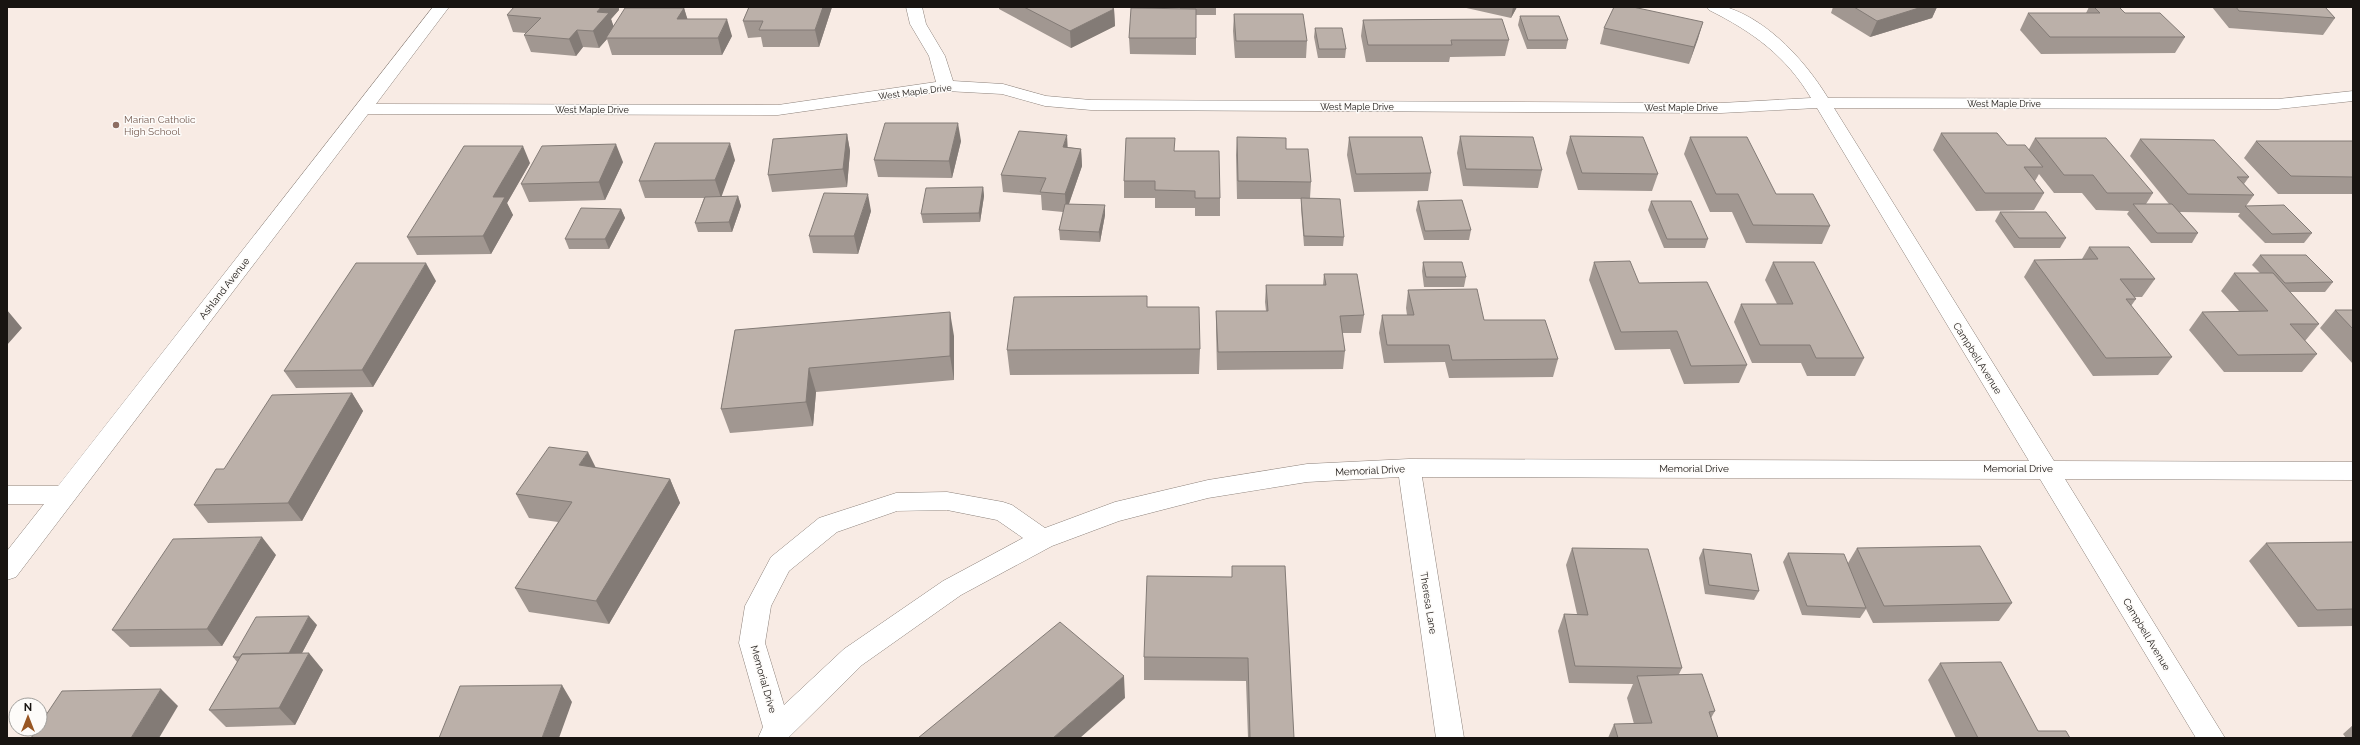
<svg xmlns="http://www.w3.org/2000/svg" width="2360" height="745" viewBox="0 0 2360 745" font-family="Raleway,sans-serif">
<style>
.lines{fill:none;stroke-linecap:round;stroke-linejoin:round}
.street-casing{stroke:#8d827b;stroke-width:1}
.street{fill:#fff;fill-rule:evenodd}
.wall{fill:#a19791}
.shaded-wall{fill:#837b76}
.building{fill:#bbb0a9;stroke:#837b76}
.education-dot{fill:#8d6e63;stroke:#fdfbf9;stroke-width:1.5}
.labels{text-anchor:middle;stroke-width:3;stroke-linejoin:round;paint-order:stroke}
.far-street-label{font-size:9px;fill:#181411;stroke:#fdfbf9}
.education-label{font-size:10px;fill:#785e54;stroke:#fdfbf9;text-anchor:start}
.street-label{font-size:10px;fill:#181411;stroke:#fdfbf9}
</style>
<rect width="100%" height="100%" fill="#f8ebe4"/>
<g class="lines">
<defs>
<path id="street" d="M433 7H449L376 104 778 105 936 82 929 56 910 24 906 7H922L926 24 945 56 953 81 1003 84 1046 96 1091 100 1721 103 1811 98C1786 56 1753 32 1709 10L1707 7C1714 7 1723 6 1729 8 1770 22 1806 62 1828 98L2278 99 2353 91V101L2278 109 1834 108 2054 461 2353 462V480L2065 479 2225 738H2196L2040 479 1422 477 1464 738H1436L1399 477 1307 482 1208 498 1119 521 1052 546 961 595 862 665 788 738H758L763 727 739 643 745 606 771 557 819 518 896 493 947 492 1003 502 1012 505 1045 528 1115 502 1208 480 1307 464 1409 459 2029 461 1817 108 1721 113 1091 110 1045 106 1002 94 946 91 778 115 368 114 16 577 7 580V551L44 504H7V486H58ZM947 510 997 520 1023 538 943 581 844 649 784 705 765 643 771 606 789 571 837 532 897 511Z"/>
</defs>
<use href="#street" class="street-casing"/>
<use href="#street" class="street"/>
</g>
<path class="wall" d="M749 7H832L819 47H763L761 37 748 38 743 21Z
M999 7H1111L1114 9 1115 26 1071 48 999 9Z
M1180 7H1216V15H1196V55L1130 54 1129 38 1180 9Z
M1462 7H1517L1511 18Z
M1833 7H1937L1932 18 1870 37 1831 13Z
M2089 7H2119L2125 13 2185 37 2175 53 2041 54 2020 30 2028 13H2086Z
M2212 7H2325L2335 18 2323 35 2229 28Z
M684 8 687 19 732 36 722 55H612L607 39 599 48 583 47 576 56 531 52 524 35 526 33 513 32 507 15 619 10 611 19 613 26Z
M1234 14 1307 41 1306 58H1235L1233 31Z
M1520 16 1568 40 1566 49H1527L1518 25Z
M1363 20 1509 40 1505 56 1450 57 1449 62H1366L1361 36Z
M1703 22 1689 64 1600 44 1604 28Z
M1315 28 1346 49 1345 58H1318L1314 37Z
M1941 133 2029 149 2035 138 2153 193 2146 204H2169L2130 156 2140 139 2249 177 2244 184 2254 195 2246 206 2312 233 2304 243H2265L2238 216 2240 213 2180 212 2198 233 2192 243H2151L2127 214 2129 211 2096 210 2082 193H2054L2039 174 2035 181 2044 193 2034 210 1976 211 1933 150Z
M847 134 850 151 847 187 772 192 768 175Z
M1460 136 1542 170 1538 188 1463 186 1457 153Z
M1570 136 1658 174 1652 191 1578 190 1566 153Z
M1237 137 1286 149 1311 182 1310 198 1344 237 1343 246H1304L1301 208V199H1237L1236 155Z
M1349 137 1431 173 1428 191 1354 192 1347 155Z
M1690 137 1776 194 1830 226 1822 244 1746 243 1732 212H1710L1684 154Z
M961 141 952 178 878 177 874 160Z
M2256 141H2353V194H2278L2244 158Z
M1068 147 1081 149 1082 166 1069 204 1105 215 1100 242 1060 240 1059 230 1063 212 1042 210 1041 195 1003 192 1001 175Z
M1175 151 1220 198V216H1195V208H1155V198H1124V181Z
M735 160 721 196H738L741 206 732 232H698L695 223 704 198H645L639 181Z
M623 162 605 200 529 202 521 184Z
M530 163 507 203 513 215 491 254 417 255 407 237Z
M983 187 984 196 980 222 923 223 921 214Z
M1418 201 1471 230 1469 240H1424L1416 210Z
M1651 201 1708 239 1705 248H1664L1648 210Z
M621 209 625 218 609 249H569L565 239Z
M871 211 858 254 813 253 809 236Z
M2000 212 2066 238 2060 248H2014L1995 221Z
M2089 247 2155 279 2142 297H2134L2136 299 2131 306 2172 357 2158 375 2093 376 2024 277 2034 260 2082 259Z
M2260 255 2333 282 2325 292H2290L2319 324 2305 341 2317 354 2302 372H2224L2189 330 2202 312 2239 311 2221 291 2234 273H2260L2252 265Z
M1423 262 1466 277 1464 287H1424L1422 271Z
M1594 262 1639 283 1747 365 1739 383 1684 384 1670 349 1615 350 1589 280Z
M1773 262 1864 358 1855 376H1807L1801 363H1752L1734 322 1741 304H1777L1765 280Z
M1324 274 1364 315 1361 333H1342L1345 351 1343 369 1217 370 1216 329V311H1266L1265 302 1266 285H1323Z
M436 281 373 387 296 388 284 371Z
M1408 290 1484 320 1558 359 1553 377 1449 378 1445 362 1384 363 1379 333 1382 315H1407L1406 308Z
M1147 307 1200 349 1199 374 1010 375 1007 350Z
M2335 310H2353V364L2320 328Z
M735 330 954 336V380L816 392 813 426 730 433 721 409Z
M352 393 363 411 302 521 208 523 194 505 224 469Z
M596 468 670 479 680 503 609 624 529 612 515 588 558 522 529 518 516 494Z
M2353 542V626L2298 627 2249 561 2266 543Z
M1572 548 1682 668 1679 674 1715 711 1711 718 1718 738H1608L1614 724H1634L1627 698 1633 684 1569 683 1558 631 1564 614H1577L1566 565Z
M1857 548 2012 603 1999 621 1873 623 1866 609 1860 618 1802 615 1783 562 1788 553 1848 563Z
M1703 549 1759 591 1754 600 1705 594 1699 558Z
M276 555 222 646 130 647 112 630Z
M1231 577 1294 738H1248L1246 681 1144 680V657Z
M317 625 302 653 323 670 295 725 226 727 209 710 237 662 233 657Z
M1940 663 2038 731 2070 738H1956L1928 680Z
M2353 725V738H2346L2343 734Z"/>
<path class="shaded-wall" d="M601 7H619V10L611 19 615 30 606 38 607 39 599 48 593 31 597 12Z
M823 7H832L819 47 815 30Z
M1513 7H1517L1511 18Z
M1922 7H1937L1932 18 1870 37 1877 21Z
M684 8 689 24 677 19Z
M1114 9 1115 26 1071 48 1070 31Z
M727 19 732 36 722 55 718 38Z
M1703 22 1698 39 1689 64 1694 47Z
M577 30 583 47 576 56 569 39Z
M958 123 961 141 952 178 949 161Z
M847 134 850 151 847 187 843 169Z
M1067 135 1068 153 1063 147Z
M730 143 735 160 721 198 715 180Z
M616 144 623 162 605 200 599 182Z
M523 146 530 163 507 203 513 215 491 254 483 236 493 197Z
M1081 149 1082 166 1066 212 1065 194Z
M983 187 984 196 980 222 979 213Z
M868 194 871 211 858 254 854 236Z
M738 196 741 206 732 232 729 222Z
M1105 205V215L1100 242 1099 232Z
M621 209 625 218 609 249 605 239Z
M426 263 436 281 373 387 362 370Z
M7 310 22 328 7 345Z
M950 312 954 336V380L950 356Z
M809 368 816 392 813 426 806 402Z
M352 393 363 411 302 521 288 503Z
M588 452 600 476 579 465Z
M670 479 680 503 609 624 596 601Z
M262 537 276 555 222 646 207 629Z
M309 616 317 625 295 666 287 657Z
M309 653 323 670 295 725 279 708Z
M1124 676 1125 698 1080 738H1053Z
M562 685 572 702 559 738H542Z
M161 689 178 706 159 738H131Z"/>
<path class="building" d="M514 7H601L597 12 609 13 593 31 577 30 569 39 524 35 541 18 507 15Z
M749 7H823L815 30H759L763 21H743Z
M1024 7H1111L1114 9 1070 31Z
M1614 7H1633L1703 22 1694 47 1604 28Z
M1854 7H1922L1877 21Z
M2094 7H2119L2125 13H2160L2185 37H2050L2028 13H2100Z
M2236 7H2325L2335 18 2239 11Z
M625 8H684L677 19H727L718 38H606Z
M1131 8 1196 9V38H1129Z
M1234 14H1303L1307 41H1236Z
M1520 16H1559L1568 40H1528Z
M1502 19 1509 40H1451L1452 45H1368L1363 20Z
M1315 28H1342L1346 49H1319Z
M885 123H958L949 161 874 160Z
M1019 131 1067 135 1063 147 1081 149 1065 194 1040 192 1046 178 1001 175Z
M1941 133H1997L2007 145H2025L2043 167H2024L2044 193H1985Z
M847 134 843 169 768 175 773 139Z
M1460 136 1533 137 1542 170 1466 169Z
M1570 136 1643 137 1658 174 1582 173Z
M1237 137 1286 138V149H1308L1311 182 1238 181Z
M1349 137H1422L1431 173 1356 174Z
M1690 137H1747L1776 194H1813L1830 226 1753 225 1738 194H1716Z
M1126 138H1175L1174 151H1219L1220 198H1195V191L1155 190V181H1124Z
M2035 138H2106L2153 193H2107L2093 175H2064Z
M2140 139 2214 140 2249 177H2237L2254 195 2188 194Z
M2256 141H2353V177L2291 176Z
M655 143H730L715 180 639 181Z
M616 144 599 182 521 184 542 146Z
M464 146H523L493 197H505L483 236 407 237Z
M983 187 979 213 921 214 926 188Z
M824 193 868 194 854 236H809Z
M738 196 729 222 695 223 705 197Z
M1301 198 1340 199 1344 237 1304 236Z
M1462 200 1471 230 1425 231 1418 201Z
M1651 201H1691L1708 239H1667Z
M1065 204 1105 205 1099 232 1059 230Z
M2133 204H2172L2198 233H2157Z
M2284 205 2312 233 2272 234 2245 206Z
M581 208 621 209 605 239H565Z
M2000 212H2046L2066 238H2019Z
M2089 247H2129L2155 279H2120L2136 299H2126L2172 357 2106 358 2034 260 2098 259Z
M2260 255H2306L2333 282 2285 283Z
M1630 261 1639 283 1707 282 1747 365 1691 366 1677 331 1621 332 1594 262Z
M1423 262H1462L1466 277H1426Z
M1773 262H1814L1864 358H1816L1810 345H1760L1741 304H1793Z
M356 263H426L362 370 284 371Z
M2234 273H2273L2319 324H2290L2317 354 2238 355 2202 312 2268 311Z
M1324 274H1357L1364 315 1340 316 1345 351 1218 352 1216 311H1268L1266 285H1326Z
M1477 289 1484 320H1545L1558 359 1452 360 1449 345H1387L1382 315H1414L1408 290Z
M1147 296V307H1199L1200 349 1007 350 1014 297Z
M2335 310H2353V329Z
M950 312V356L809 368 806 402 721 409 735 330Z
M352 393 288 503 194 505 216 469H224L272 395Z
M549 447 588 452 579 465 670 479 596 601 515 588 572 502 516 494Z
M262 537 207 629 112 630 173 539Z
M2353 542V609L2317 610 2266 543Z
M1980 546 2012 603 1884 606 1857 548Z
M1572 548 1648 549 1682 668 1575 666 1564 614 1588 615Z
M1703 549 1751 554 1759 591 1709 585Z
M1788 553 1844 554 1866 608 1807 606Z
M1232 566H1285L1294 738H1250L1248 658 1144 657 1147 576 1232 577Z
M309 616 289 653 242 654 240 657H233L256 617Z
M1060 622 1124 676 1053 738H918Z
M309 653 279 708 209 710 242 654Z
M2001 662 2038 731H2066L2070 738H1978L1940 663Z
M1702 674 1715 711 1709 712 1718 738H1618L1614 724 1652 723 1637 676Z
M562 685 542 738H439L460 686Z
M161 689 131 738H31L37 729H40V724L62 691Z"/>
<circle class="education-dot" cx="116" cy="125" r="4"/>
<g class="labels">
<g class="far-street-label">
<text transform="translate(915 92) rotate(-7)" y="3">West Maple Drive</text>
<text x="2004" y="107">West Maple Drive</text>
<text x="1357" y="110">West Maple Drive</text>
<text x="1681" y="111">West Maple Drive</text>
<text x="592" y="113">West Maple Drive</text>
</g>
<g class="education-label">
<text x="124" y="123">Marian Catholic<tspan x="124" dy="12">High School</tspan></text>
</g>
<g class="street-label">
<text transform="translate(224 288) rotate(-52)" y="4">Ashland Avenue</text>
<text transform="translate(1978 358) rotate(58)" y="4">Campbell Avenue</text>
<text x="1694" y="472">Memorial Drive</text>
<text x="2018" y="472">Memorial Drive</text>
<text transform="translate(1370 470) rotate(-3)" y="4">Memorial Drive</text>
<text transform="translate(1429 603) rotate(81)" y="4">Theresa Lane</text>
<text transform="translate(2147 634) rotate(59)" y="4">Campbell Avenue</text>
<text transform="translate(764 679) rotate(74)" y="4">Memorial Drive</text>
</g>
</g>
<rect width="2360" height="745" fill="none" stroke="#181411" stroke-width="16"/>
<g transform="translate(28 717)"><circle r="19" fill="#fdfbf9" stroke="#a19f9c"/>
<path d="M0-3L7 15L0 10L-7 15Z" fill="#985623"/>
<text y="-6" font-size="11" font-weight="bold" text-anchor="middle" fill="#181411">N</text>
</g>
</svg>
